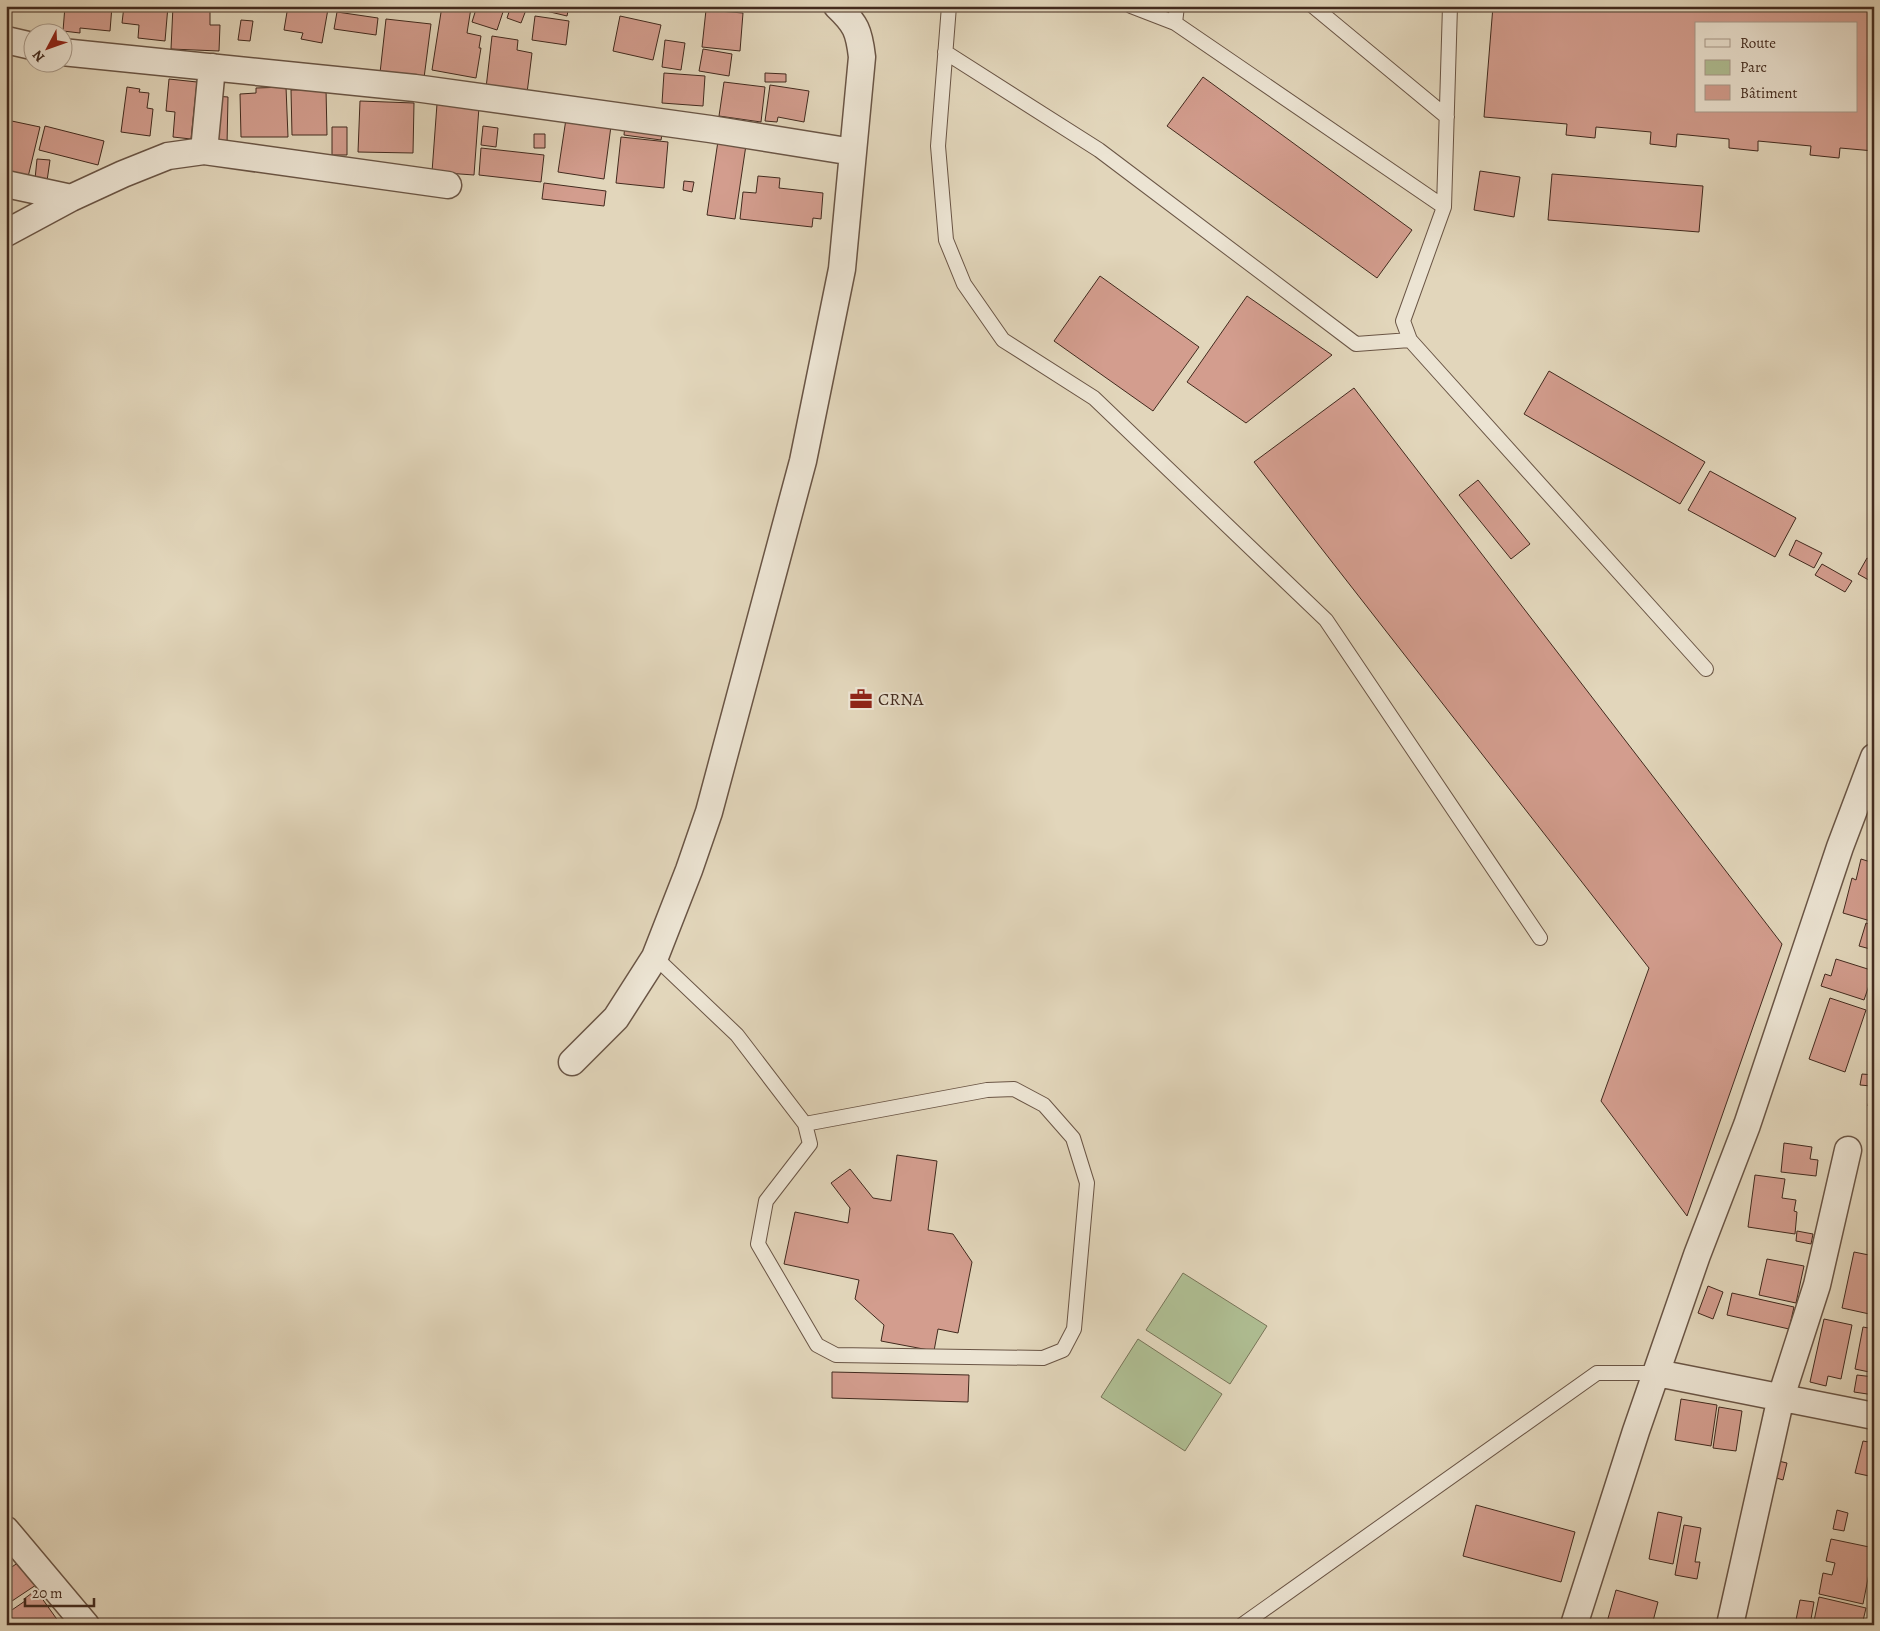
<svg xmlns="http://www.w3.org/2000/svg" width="1880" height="1631" viewBox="0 0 1880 1631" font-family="Alegreya,serif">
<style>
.green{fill:#afbe93;stroke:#787458}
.building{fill:#d39d8e;stroke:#422a1e;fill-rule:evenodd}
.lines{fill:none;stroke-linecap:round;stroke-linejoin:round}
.lane-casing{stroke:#6a5545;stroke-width:16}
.street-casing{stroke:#6a5545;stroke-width:29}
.lane{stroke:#ece4d3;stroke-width:14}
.street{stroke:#ece4d3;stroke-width:26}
.labels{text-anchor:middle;stroke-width:4;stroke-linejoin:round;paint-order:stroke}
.poi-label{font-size:18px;fill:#422a1e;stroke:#ece4d3;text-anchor:start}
</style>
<rect width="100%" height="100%" fill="#e2d6bb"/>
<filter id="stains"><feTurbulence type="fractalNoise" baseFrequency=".004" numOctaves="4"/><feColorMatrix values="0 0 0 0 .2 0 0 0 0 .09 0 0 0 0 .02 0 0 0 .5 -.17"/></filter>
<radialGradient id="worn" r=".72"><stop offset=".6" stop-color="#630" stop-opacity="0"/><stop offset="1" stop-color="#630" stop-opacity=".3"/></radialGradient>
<path class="green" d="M1183 1273 1267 1326 1230 1384 1146 1330Z
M1138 1339 1222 1394 1185 1451 1101 1397Z"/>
<path class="building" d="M65 6H112L110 31 80 28V33L63 31Z
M124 6H168L165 41 138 38 139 25 122 23Z
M173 6H210V25H220L219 51 171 49Z
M288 6H311L328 9 322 43 301 39 303 33 284 30Z
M442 6 471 8 467 33 481 36 479 48H481L476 78 432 70Z
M477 6H505L497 30 472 22Z
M511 6 526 10 521 23 507 18Z
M525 6H569L567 16Z
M1493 6H1874V151L1840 148 1839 158 1810 155 1811 146 1758 141V151L1729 148V139L1677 134 1676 147 1650 144 1651 132 1596 127 1595 138 1566 135 1567 124 1484 117ZM1696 24H1856V111H1696Z
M706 10 743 13 740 51 702 47Z
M337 12 378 18 376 35 334 29Z
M535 16 569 21 566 45 532 40Z
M620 16 661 25 653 60 613 51Z
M386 19 431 24 424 78 380 73Z
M241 20 253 21 250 41 238 40Z
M492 36 518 40 517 50 532 53 527 93 486 88Z
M665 40 685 43 681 70 662 67Z
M703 49 732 54 729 76 699 71Z
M664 73 705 76 703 106 662 103Z
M765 73 786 74V82H765Z
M1203 77 1412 230 1377 278 1167 126Z
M169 79 197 82 191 139 173 137 175 112 166 111Z
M724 82 765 87 761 122 719 116Z
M770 85 809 91 804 122 778 117 777 122 765 121Z
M127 87 140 89 139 92 149 93 147 108 153 109 150 136 121 132Z
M286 87 288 137H241L240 94 256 93V88Z
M326 89 327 135H292L291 90Z
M215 96 228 97 227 145 212 144Z
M360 101 414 103 413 153 358 152Z
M437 104 479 107 474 175 432 172Z
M566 119 611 126 604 179 558 172Z
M7 120 40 127 28 177 6 172Z
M625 124 663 129 661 140 624 135Z
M45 126 104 141 98 165 39 150Z
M483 126 498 128 496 147 481 145Z
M332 127H347V155H332Z
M534 134H545V148H534Z
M621 137 668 142 664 188 616 183Z
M718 141 746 145 735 219 707 215Z
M481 148 544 155 541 182 479 175Z
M37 159 50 160 47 181 35 179Z
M1480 171 1520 177 1514 217 1474 210Z
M1552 174 1703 186 1699 232 1548 220Z
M758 176 780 178 779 188 823 193 821 219 813 218 812 227 740 219 743 192 756 193Z
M684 181 694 182 692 192 683 190Z
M544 183 606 191 604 206 542 199Z
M1100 276 1199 347 1153 411 1054 341Z
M1247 296 1332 355 1246 423 1187 382Z
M1549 371 1705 462 1680 504 1524 414Z
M1354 388 1782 944 1687 1216 1601 1101 1649 968 1254 462Z
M1710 471 1796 518 1775 557 1688 510Z
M1478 480 1530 544 1511 559 1459 495Z
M1796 540 1822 553 1814 568 1789 555Z
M1867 558 1874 562V583L1858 574Z
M1822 564 1852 581 1845 592 1815 575Z
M1861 859 1874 863V922L1843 913 1852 878 1856 880Z
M1866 923 1874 926V950L1859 946Z
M1836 959 1874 971 1864 1000 1821 986 1825 974 1831 976Z
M1830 998 1866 1010 1845 1072 1809 1059Z
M1862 1074 1874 1075V1107L1868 1106 1871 1086 1860 1085Z
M1784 1143 1812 1147 1810 1159 1818 1160 1816 1176 1781 1172Z
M897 1155 937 1161 928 1230 953 1234 972 1262 958 1333 938 1329 934 1351 881 1341 884 1325 855 1299 859 1280 784 1264 795 1212 848 1223 850 1208 831 1183 850 1169 873 1198 891 1201Z
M1755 1175 1785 1179 1782 1198 1796 1200 1794 1211 1797 1212 1795 1234 1748 1227Z
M1797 1231 1813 1234 1811 1244 1796 1241Z
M1854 1252 1874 1256V1315L1842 1308Z
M1767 1259 1804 1266 1796 1303 1759 1295Z
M1708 1286 1723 1292 1713 1319 1698 1313Z
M1732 1293 1794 1307 1789 1329 1727 1315Z
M1824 1319 1852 1325 1841 1379 1828 1376 1826 1386 1810 1382Z
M1863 1327 1874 1329V1373L1855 1369Z
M832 1372 969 1375 968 1402 832 1398Z
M1857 1375 1874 1377V1395L1854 1392Z
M1681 1399 1717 1405 1711 1446 1675 1440Z
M1719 1407 1742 1411 1736 1451 1713 1448Z
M1863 1441 1874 1443V1477L1855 1473Z
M1774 1460 1787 1463 1783 1480 1770 1476Z
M1476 1505 1575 1532 1561 1582 1463 1556Z
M1837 1510 1848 1513 1844 1531 1833 1529Z
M1658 1512 1682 1517 1673 1564 1649 1559Z
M1684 1525 1701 1528 1695 1562H1700L1697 1579 1675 1575Z
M1831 1539 1874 1548 1863 1604 1819 1594 1823 1573 1832 1575 1835 1563 1826 1561Z
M19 1562 36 1585 6 1605V1571Z
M36 1590 61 1625H6V1614L25 1601 24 1599Z
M1616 1590 1658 1602 1652 1625H1619L1607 1622Z
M1819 1597 1866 1608 1862 1625H1828L1814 1621Z
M1800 1600 1814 1602 1810 1625H1795Z"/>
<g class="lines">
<defs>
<path id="lane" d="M949 6 938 146 946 240 964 284 1003 340 1094 398 1326 620 1540 938
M1131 6 1175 23 1444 207
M1313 6 1447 117
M1450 6 1444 207 1403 321 1410 340 1706 669
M1175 23 1177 6
M945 52 1099 150 1356 344 1410 340
M655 957 737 1035 805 1124 810 1144 766 1201 758 1244 817 1345 836 1355 1043 1358 1063 1350 1074 1329 1087 1183 1073 1138 1044 1105 1014 1089 987 1090 805 1124
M1242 1625 1597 1373H1657"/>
<path id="street" d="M6 40 32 46
M62 52 415 88 710 129 853 152
M204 151 212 67
M6 184 71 198
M6 233 71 198 123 174 168 156 204 151 448 185
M572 1062 616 1018 655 957 689 870 709 812 803 461 842 269 862 57C859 31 856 24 837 6
M1657 1373 1874 1416
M6 1530 86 1625
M1574 1625 1636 1431 1697 1255 1747 1125 1840 847 1874 757
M1730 1625 1781 1397 1817 1285 1848 1150"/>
</defs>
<use href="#lane" class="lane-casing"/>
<use href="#street" class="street-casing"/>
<use href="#lane" class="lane"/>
<use href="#street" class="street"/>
</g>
<defs>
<symbol id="office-bare" viewBox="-9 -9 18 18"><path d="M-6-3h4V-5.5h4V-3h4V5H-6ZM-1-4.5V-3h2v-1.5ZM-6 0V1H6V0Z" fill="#8f2418" stroke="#ece4d3" stroke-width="2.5" paint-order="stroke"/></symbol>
</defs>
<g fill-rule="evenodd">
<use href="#office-bare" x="845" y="683" width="32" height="32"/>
</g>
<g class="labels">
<g class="poi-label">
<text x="878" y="705">CRNA</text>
</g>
</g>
<rect width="1880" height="1631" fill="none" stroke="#e2d6bb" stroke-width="25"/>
<rect x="8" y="8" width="1865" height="1616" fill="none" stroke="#422a1e" stroke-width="2.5"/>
<rect x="12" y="12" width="1855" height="1606" fill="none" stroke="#422a1e"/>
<rect x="1695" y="22" width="162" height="90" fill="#ece4d3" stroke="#a89a8b"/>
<rect x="1705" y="39" width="25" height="8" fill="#ece4d3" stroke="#a89a8b"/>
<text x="1740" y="48" font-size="15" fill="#422a1e">Route</text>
<rect x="1705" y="60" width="25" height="15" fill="#afbe93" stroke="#a89a8b"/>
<text x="1740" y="72" font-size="15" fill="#422a1e">Parc</text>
<rect x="1705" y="85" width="25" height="15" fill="#d39d8e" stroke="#a89a8b"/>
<text x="1740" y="98" font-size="15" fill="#422a1e">Bâtiment</text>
<g transform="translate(48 48) rotate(229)"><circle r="24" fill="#ece4d3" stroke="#a89a8b"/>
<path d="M0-4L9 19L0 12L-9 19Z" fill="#8f2418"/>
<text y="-8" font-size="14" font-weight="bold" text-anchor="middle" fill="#422a1e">N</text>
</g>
<path d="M25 1598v8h69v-8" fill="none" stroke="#422a1e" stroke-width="2.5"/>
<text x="32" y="1598" font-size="15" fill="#422a1e" stroke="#ece4d3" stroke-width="4" paint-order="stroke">20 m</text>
<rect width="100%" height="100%" filter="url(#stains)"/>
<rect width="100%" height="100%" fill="url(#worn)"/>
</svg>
